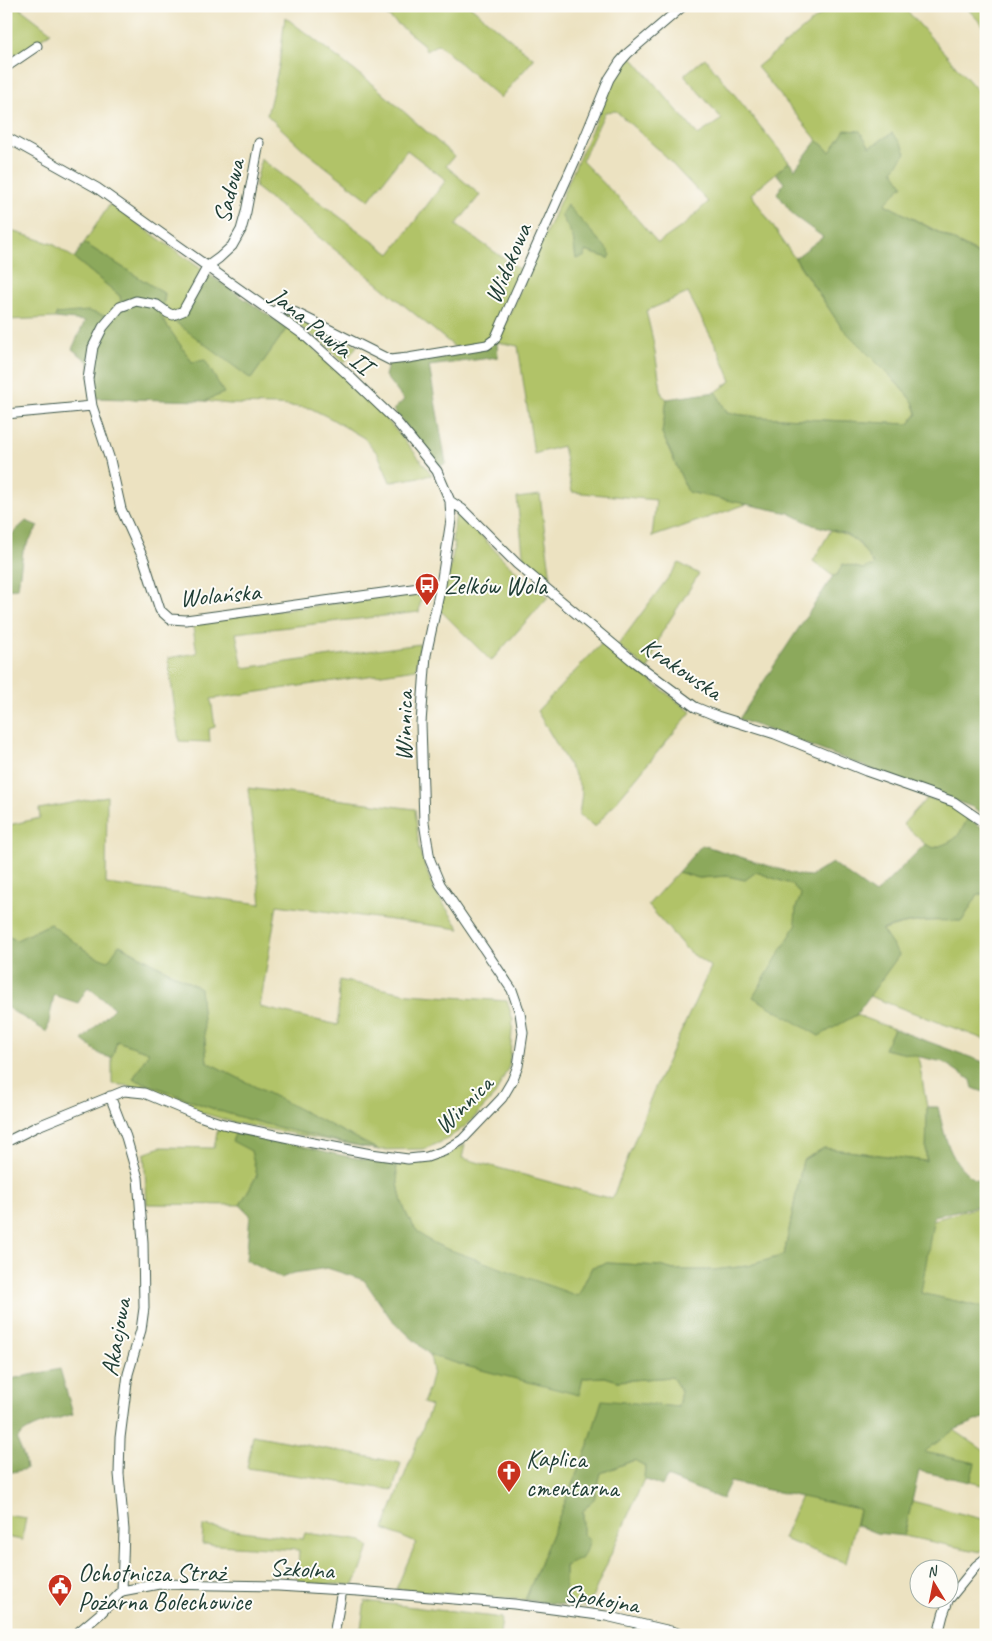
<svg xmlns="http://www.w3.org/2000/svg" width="992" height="1641" viewBox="0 0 992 1641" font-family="Caveat,sans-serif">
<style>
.green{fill:#b1c367;stroke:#68804e;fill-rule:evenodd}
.forest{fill:#8ca95c;stroke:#567348}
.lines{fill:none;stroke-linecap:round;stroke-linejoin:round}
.minor-casing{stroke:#3e5649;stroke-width:11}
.minor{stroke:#fff;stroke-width:9}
.labels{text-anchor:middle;stroke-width:4;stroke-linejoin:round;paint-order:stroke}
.street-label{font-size:25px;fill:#1f3d34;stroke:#fdfcf7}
.poi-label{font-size:25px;fill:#1f3d34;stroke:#fdfcf7;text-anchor:start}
</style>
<rect width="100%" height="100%" fill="#fdfcf7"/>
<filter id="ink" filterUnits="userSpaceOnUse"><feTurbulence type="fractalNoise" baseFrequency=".02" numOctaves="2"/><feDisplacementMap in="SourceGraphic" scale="10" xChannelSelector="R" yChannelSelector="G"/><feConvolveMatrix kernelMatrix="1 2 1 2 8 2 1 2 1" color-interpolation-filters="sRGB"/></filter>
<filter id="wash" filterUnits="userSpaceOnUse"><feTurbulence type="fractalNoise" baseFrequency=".0096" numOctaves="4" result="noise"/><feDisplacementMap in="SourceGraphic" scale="20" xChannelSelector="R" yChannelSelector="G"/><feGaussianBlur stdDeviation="1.12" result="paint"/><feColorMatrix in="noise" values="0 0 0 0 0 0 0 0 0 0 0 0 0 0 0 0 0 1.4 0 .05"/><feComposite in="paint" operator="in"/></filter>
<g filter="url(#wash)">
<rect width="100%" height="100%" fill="#ece2c1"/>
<path class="green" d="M6 6H17L51 32 17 55 6 47Z
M375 6H470L534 59 500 98 438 44 426 51 423 44Z
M831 6H903L986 100V260L973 250 885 204 893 170 892 133 870 147 830 152 817 140 757 67Z
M965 6H986V29Z
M285 17 377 88 454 156 446 166 480 195 456 225 522 271 498 331 487 342 456 348 371 278 255 187 261 159 390 254 446 180 407 150 369 200 305 151 267 115 279 66Z
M630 55 698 135 722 119 684 75 705 58 789 162 751 194 842 328 893 379 913 402 917 413 909 424 759 417 727 413 716 392 731 381 719 352 688 293 646 311 653 340 662 395 667 399 662 433 688 492 747 504 652 537 656 500 572 492 563 446 534 454 518 346 497 342 618 71ZM616 111 658 149 708 202 684 225 658 243 625 205 582 161 605 112ZM573 237 609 258 585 251 576 259Z
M110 204 207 273 187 313 171 317 251 379 287 328C340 366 393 423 432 475L390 482 378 454 364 438 330 418 310 408 278 405 229 404 205 401 223 393 192 362 161 317 165 294 84 243Z
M6 229 53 244 74 258 120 296 121 301 110 317 56 314 55 318 6 320Z
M281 310 357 346 344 363 324 343 278 312Z
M540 495 552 587 524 562 517 498Z
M456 513 460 514 508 564 548 597 491 661 439 609 446 575 449 574 455 542H452Z
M831 530C857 537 860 544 874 565L863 569 843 564 837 575 833 576 813 561Z
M679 563 699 574 661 634 648 670 618 645Z
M417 592 427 595 425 599 421 598 419 612 236 633 243 668 420 644 416 669 211 699 215 727 209 729 210 742 179 741 168 658 197 653 192 622Z
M602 643 691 712 595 827 579 815 582 793 577 779 537 711Z
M248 788 415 809 419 849 433 888 460 929 277 905 260 1007 338 1025 339 980 409 994 507 1001 513 1020 509 1066 495 1095 468 1124 446 1140 424 1149 379 1150 236 1123 196 1111 152 1091 130 1086 112 1084V1058L117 1041 149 1052 133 1079C165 1089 195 1104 227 1113 276 1128 326 1138 376 1149L207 1062 200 988 120 945 108 962 92 955 50 924 17 940 6 936V854L10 853 9 825 40 818 39 809 107 796 106 884 261 904Z
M927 798 951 804 968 818C957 839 957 840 934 848L925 844 903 824Z
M678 872 699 878 727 876 745 880 756 872 793 885 801 895 796 908 797 924 818 1036 856 1015 894 1029 884 1049 918 1056 927 1107 926 1161 824 1148 803 1160 784 1255 747 1266 714 1270H674L659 1266 607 1263 592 1267 578 1297 442 1247C436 1244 429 1241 424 1237 403 1221 398 1190 396 1165L429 1162 465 1145 462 1158 612 1199 653 1092 711 967 688 951 648 905Z
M986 892V1040L869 996 899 955 882 931C908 920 934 920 962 921L977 896Z
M218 1128 237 1130 251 1151 257 1175 240 1205 147 1204 144 1154 160 1147 214 1148Z
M986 1205V1308L920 1293 933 1220Z
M430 1355 466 1366 579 1394 583 1378 605 1377 618 1381 672 1377 681 1391 678 1407 602 1401 588 1446 525 1600 396 1589 416 1543 384 1529 431 1406 423 1403 429 1388 433 1371Z
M954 1430 986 1452V1486L970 1482 975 1463 923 1452Z
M253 1435 401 1463 393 1490 247 1468Z
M635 1460 645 1466 644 1479 588 1607 565 1605V1566L582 1558 583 1511 594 1499 601 1473Z
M801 1496 859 1509 846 1563 783 1539Z
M912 1501 986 1520V1550L981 1552 904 1536Z
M6 1515 26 1518 22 1540 6 1537Z
M203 1526 303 1539 305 1533 363 1541 369 1547 360 1573 353 1585 297 1583 299 1550 202 1544Z
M365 1601 502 1618 500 1635H360Z"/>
<path class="forest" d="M845 130 860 131 870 147 892 133 902 144 906 153 893 170 903 185 885 204 973 251 986 260V816L972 807 739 719 833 576 837 575 843 564 863 569 874 565 860 544 844 533 813 525 789 513 688 492 662 433 667 399 716 392 727 413 759 417 909 424 917 414 913 402 893 379 842 328 795 258 823 237 794 216 777 193 784 183 776 173 789 162 795 169 817 140 830 152Z
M567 205 606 248 611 255 609 258 585 251 584 257 576 259 573 237 561 215Z
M84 243 165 294 161 317 192 362 205 360 224 393 205 401 90 398 89 362 72 349 85 321 55 318 56 314 88 311 110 317 121 302 120 296 74 258Z
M207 273 287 328 251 379 170 318 187 313Z
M497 342 498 357 429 366 446 463 440 466 393 410 404 400 385 376 389 361Z
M26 521 38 526 23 551 18 588 6 589V534L10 536Z
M968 818 986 830V892L977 896 962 921C934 920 908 920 882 930L899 955 856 1015 819 1036 753 997 797 924 795 922 796 908 801 895 793 885 756 872 745 880 727 876 699 878 678 872 702 845 798 875 811 876 832 863 875 894 925 844 934 848C957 840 957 839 968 818Z
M50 924 92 955 108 961 119 945 200 988 207 1062 379 1150C328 1139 276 1128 226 1113 194 1103 164 1089 133 1079L149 1052 117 1041 112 1058 101 1055 82 1040 114 1008 88 987 78 1003 54 995 47 1032 6 1007V936L17 940Z
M894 1029 986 1063V1093L973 1088 971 1080 943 1062 884 1049Z
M927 1107H938C946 1141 950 1169 986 1185V1204L934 1216 921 1293 986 1308V1417L954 1430 924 1452 975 1463 970 1482 919 1471 904 1536 876 1533 856 1525 859 1509 730 1482 722 1499 667 1477 662 1486 644 1479 645 1466 634 1460 601 1473 594 1499 583 1511V1534L590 1541 582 1558 565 1566V1605L525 1600 588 1446 602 1400 678 1407 681 1391 672 1377 618 1381 605 1377 583 1378 579 1395 466 1366 430 1355 391 1319 364 1280 327 1268 294 1273 281 1278 246 1260 250 1215 240 1205 257 1175 251 1151 232 1141 237 1130 340 1155 396 1165C398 1190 403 1221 424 1237 429 1241 436 1244 442 1247L578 1296 592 1267 607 1263 659 1266 674 1270H714L747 1266 784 1255 803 1160 824 1148 926 1161Z
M60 1369 73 1414C58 1419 24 1426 17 1440L24 1457 26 1469 13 1472H6V1380Z"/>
</g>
<g filter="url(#ink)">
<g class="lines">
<defs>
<path id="minor" d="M6 67 37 46
M6 137 97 188 304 335 346 373 396 421 437 471 450 501 451 520 441 585 426 655 421 723 424 822 430 860 440 884 512 990 520 1013 523 1033 518 1066 512 1081 502 1098 462 1140 444 1151 427 1157 408 1159 371 1154 308 1142 223 1124 199 1116 144 1093 124 1091 38 1126 6 1142
M259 143 246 212 241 230 232 246 219 258 208 266 183 311 173 315 168 313 157 305 136 301 120 307 103 327 93 347 88 379 92 406 110 460 121 509 144 560 160 610 170 619 186 620 441 585
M273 313 280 307 296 313 390 360 408 358 487 345 495 339 581 147 609 79 620 62 628 53 683 6
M6 414 92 406
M450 501 462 509 517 564 633 661 695 707 717 716 775 734 866 771 954 802 986 824
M110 1096 126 1137 138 1178 143 1242 144 1308 141 1330 128 1374 120 1438 119 1474 124 1530 122 1591
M950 1598 976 1566 986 1558
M75 1635 101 1613 122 1591 159 1584 278 1586 358 1591 514 1604 606 1616 675 1632 682 1635
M334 1635 342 1590
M938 1635 943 1615 949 1598"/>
</defs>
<use href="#minor" class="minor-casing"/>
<use href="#minor" class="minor"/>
</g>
</g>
<defs>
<symbol id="bus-pin" viewBox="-11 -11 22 30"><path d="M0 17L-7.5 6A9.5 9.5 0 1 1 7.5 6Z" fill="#c8321e" stroke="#fdfcf7"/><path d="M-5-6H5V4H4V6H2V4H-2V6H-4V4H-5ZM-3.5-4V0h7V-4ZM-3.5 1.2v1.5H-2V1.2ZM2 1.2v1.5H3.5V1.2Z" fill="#fff"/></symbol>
<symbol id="church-pin" viewBox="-11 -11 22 30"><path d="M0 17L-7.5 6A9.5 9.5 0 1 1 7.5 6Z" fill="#c8321e" stroke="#fdfcf7"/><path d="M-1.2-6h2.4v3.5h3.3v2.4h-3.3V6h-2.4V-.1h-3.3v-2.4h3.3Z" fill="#fff"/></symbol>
<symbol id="civic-pin" viewBox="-11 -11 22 30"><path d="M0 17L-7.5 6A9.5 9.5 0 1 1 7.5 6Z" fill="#c8321e" stroke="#fdfcf7"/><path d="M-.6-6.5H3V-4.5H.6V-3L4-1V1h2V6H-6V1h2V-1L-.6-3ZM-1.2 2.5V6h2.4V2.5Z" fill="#fff"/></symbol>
</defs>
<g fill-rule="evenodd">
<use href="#bus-pin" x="413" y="571" width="28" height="38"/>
<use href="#church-pin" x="495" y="1458" width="28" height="38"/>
<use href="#civic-pin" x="46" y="1572" width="28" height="38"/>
</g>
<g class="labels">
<g class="street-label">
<text transform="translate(228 191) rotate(-76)" y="9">Sadowa</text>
<text transform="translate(507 263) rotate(-67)" y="9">Widokowa</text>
<text transform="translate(322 330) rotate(39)" y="9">Jana Pawła II</text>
<text transform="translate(220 594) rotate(-5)" y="9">Wolańska</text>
<text transform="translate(682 668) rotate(34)" y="9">Krakowska</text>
<text transform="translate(403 726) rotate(-89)" y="9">Winnica</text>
<text transform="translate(463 1104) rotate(-45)" y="9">Winnica</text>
<text transform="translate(115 1337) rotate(-80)" y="9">Akacjowa</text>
<text transform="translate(302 1568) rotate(3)" y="9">Szkolna</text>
<text transform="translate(602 1598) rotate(10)" y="9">Spokojna</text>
</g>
<g class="poi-label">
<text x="444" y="594">Zelków Wola</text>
<text x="526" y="1467">Kaplica<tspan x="526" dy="29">cmentarna</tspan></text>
<text x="78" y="1581">Ochotnicza Straż<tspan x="78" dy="29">Pożarna Bolechowice</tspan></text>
</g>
</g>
<rect width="992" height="1641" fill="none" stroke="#fdfcf7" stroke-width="25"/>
<g transform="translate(934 1584) rotate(350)"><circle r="24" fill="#fdfcf7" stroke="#a4b0a9"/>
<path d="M0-4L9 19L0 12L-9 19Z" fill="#c8321e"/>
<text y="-8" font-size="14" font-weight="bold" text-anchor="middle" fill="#1f3d34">N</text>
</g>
</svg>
